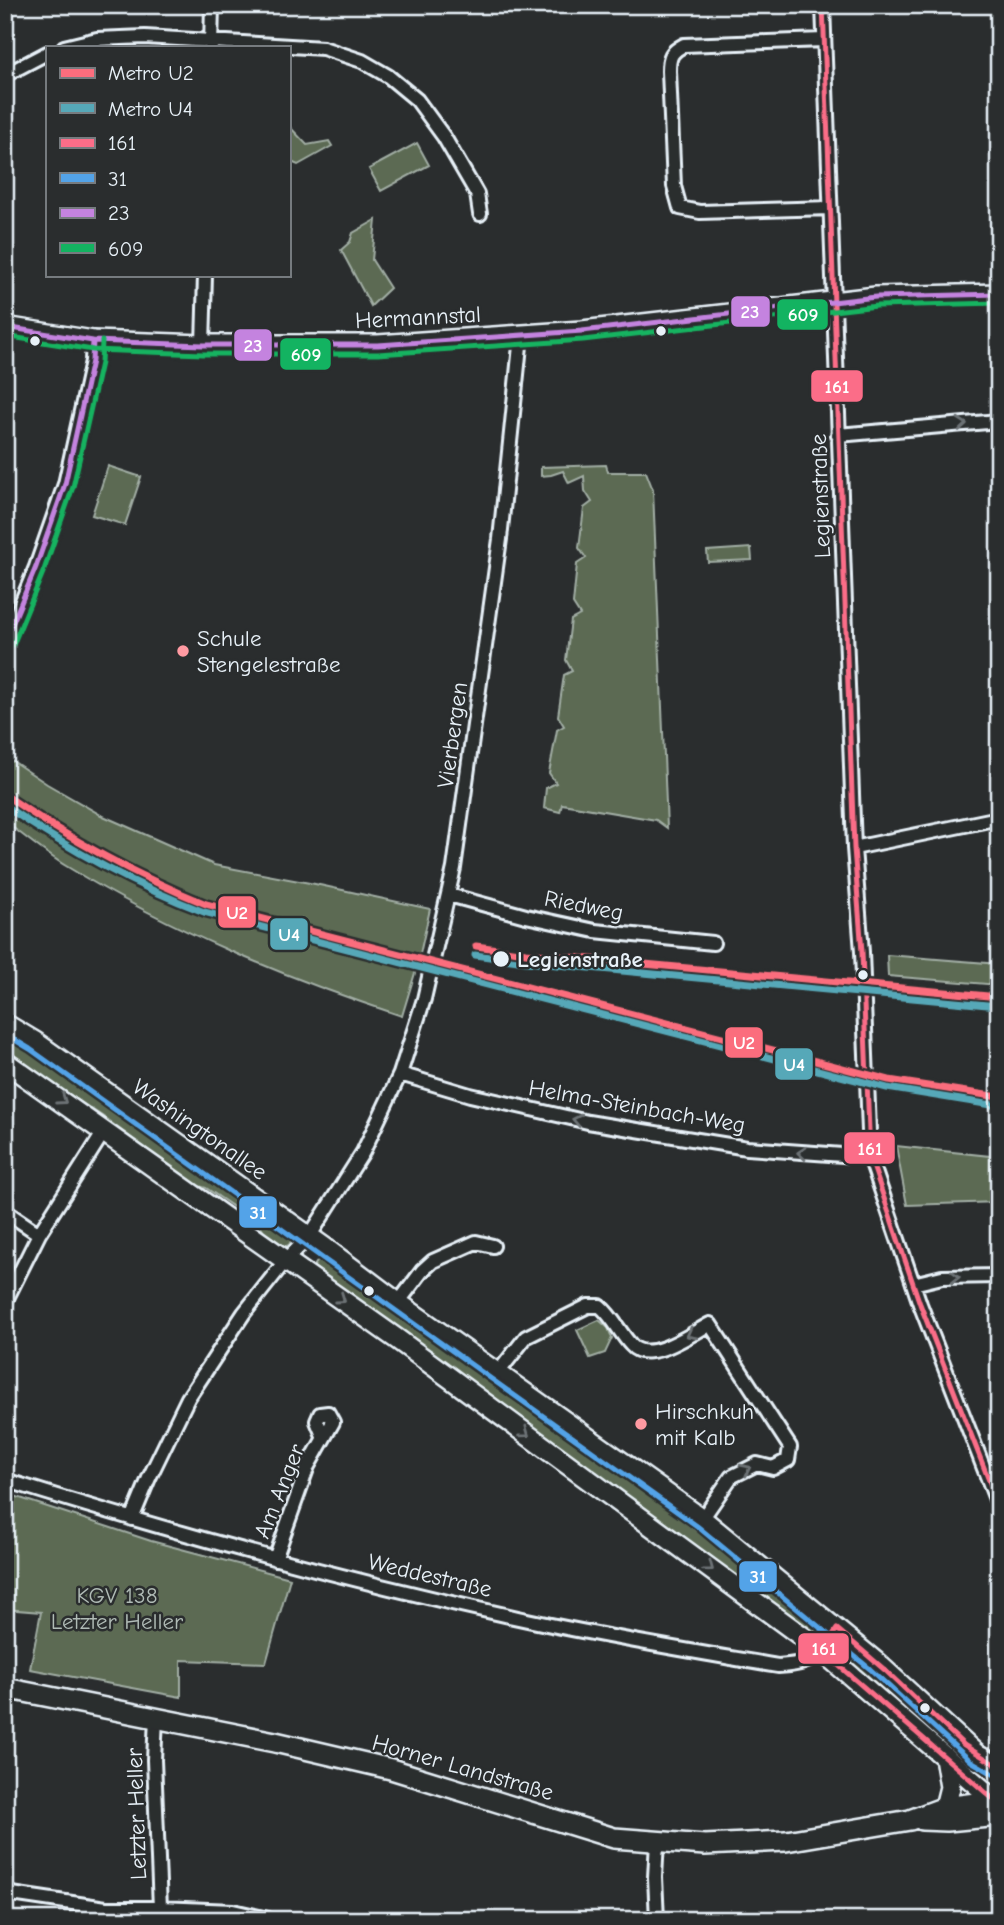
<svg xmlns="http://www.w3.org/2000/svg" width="1004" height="1925" viewBox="0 0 1004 1925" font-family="'Comic Neue',sans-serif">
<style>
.green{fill:#5b6a52;stroke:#a2aea5;stroke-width:2}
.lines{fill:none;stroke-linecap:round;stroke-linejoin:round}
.street-casing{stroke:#e8f1f8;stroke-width:18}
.secondary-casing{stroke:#e8f1f8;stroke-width:24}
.street{stroke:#2a2d2e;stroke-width:12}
.secondary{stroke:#2a2d2e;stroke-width:19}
.bus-1-casing{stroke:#2a2d2e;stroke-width:10}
.bus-2-casing{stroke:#2a2d2e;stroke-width:10}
.bus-3-casing{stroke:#2a2d2e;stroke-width:10}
.bus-4-casing{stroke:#2a2d2e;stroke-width:10}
.bus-1{stroke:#fb6d88;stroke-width:5}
.bus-2{stroke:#53a3e8;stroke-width:5}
.bus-3{stroke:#c483df;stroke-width:5}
.bus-4{stroke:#13b361;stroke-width:5}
.metro-1-casing{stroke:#2a2d2e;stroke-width:12}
.metro-2-casing{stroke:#2a2d2e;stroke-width:12}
.metro-1{stroke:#fb6d7d;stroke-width:7}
.metro-2{stroke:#56a8b8;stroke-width:7}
.oneway{stroke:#6c7275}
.bus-dot{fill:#e8f1f8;stroke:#2a2d2e;stroke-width:2.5}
.poi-dot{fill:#ff9aa2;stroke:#2a2d2e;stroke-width:2.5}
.labels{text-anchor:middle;stroke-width:5;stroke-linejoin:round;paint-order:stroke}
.street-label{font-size:23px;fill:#e8f1f8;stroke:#2a2d2e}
.poi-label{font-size:23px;fill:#e8f1f8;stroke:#2a2d2e;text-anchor:start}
.stop-label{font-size:23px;font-weight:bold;fill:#e8f1f8;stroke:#2a2d2e;text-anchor:start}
.park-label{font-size:23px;fill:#b0bbb6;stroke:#2a2d2e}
.line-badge{stroke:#2a2d2e;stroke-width:2.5}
.badge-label{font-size:19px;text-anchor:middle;font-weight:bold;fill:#fff}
</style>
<rect width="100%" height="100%" fill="#2a2d2e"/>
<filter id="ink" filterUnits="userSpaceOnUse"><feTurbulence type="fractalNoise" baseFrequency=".0143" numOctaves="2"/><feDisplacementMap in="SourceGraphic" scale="14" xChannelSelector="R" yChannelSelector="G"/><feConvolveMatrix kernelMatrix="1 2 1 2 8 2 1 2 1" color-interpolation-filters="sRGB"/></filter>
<g filter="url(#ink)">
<path class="green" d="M289 126 307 145 329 141 332 146 298 165 289 161Z
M417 143 429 165 381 191 369 169Z
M376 220 372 260 390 288 371 306 341 250 350 242 353 233Z
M606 465 608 472H646L653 490 667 828 656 820 562 804 560 812 544 808 546 788 556 783 549 773 557 730 564 726 558 716 564 675 572 671 566 660 571 620 580 615 573 604 577 564 586 558 579 548 584 508 592 502 585 491 584 476 569 483 563 471 551 475 541 476V467Z
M108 466 141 477 125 525 92 515Z
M751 548 752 560 708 562 707 551Z
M5 756 47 784 101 815 214 865 315 884 430 909 418 963 402 1016C284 977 172 931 66 866 45 853 25 836 5 822Z
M887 955 999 964V985L888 976Z
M5 1037 34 1056 39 1055 293 1237 289 1245 281 1248 265 1235 261 1226 206 1188 195 1185 102 1116 5 1052Z
M896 1146 999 1157V1202L907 1205Z
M322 1255 822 1623 824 1625 821 1635 817 1637 311 1270Z
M599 1320 608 1328 612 1338 605 1353 590 1358 577 1330Z
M5 1493 151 1541 290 1578 266 1663 181 1660V1697L30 1669 41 1612 5 1609Z
M843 1642 957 1745 952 1751 833 1648Z"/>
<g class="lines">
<defs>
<path id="street" d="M823 5 854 848 862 952 870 1157 920 1304 999 1507
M824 40 684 45C671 52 669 56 669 71L674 186 680 208 700 212 830 208
M64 47 97 39 145 37 323 48 362 61 388 76 417 100 444 137 473 187 477 194 480 214
M211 47 212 5
M5 75 47 53
M203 345 205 275
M838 435 999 421
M5 642 36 567 65 484 92 361 93 341
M854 848 999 818
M449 895 526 916 595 931 713 943
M400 1074 470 1095 588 1122 747 1148 870 1157
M5 1211 39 1234
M913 1284 942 1277 999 1276
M5 1302 39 1234 105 1130
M398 1303 422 1271 433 1261 476 1242 493 1246
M497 1374 526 1337 588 1306H600C613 1317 620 1333 631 1345 648 1365 691 1334 710 1324L790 1447 788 1460 773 1468 757 1464 731 1477 702 1519
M5 1480C174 1533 345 1580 518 1618 604 1637 691 1651 778 1666 814 1664 817 1657 837 1629
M132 1519 149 1478 188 1398 244 1313 286 1260 309 1237 363 1152 400 1074 424 999 454 868 500 539 521 336
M275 1559 308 1466 333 1422 328 1413 320 1414 317 1421 324 1438
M156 1718 154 1760 160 1908 233 1911 268 1919
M5 1893 106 1908H160
M657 1920 655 1877 657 1842"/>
<path id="secondary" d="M5 327 93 341 203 345H378L582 331 876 297 999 294
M5 1024 35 1042 325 1248 398 1303 702 1519 876 1662 977 1755 999 1767
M5 1062 397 1339 822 1651 999 1804
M5 1688 275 1742 391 1769 614 1838 705 1845 786 1841 910 1820 945 1807 999 1800
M945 1757 950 1787 945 1807
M922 1820 947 1821 999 1816"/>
</defs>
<use href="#street" class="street-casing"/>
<use href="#secondary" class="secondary-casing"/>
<use href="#street" class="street"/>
<use href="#secondary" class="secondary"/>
<defs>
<path id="bus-1" d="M823 5 854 848 862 952 870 1157 920 1304 999 1506
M999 1767 964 1745 886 1671 837 1629 822 1651 999 1804"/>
<path id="bus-2" d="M5 1034 30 1049 697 1526 870 1669 971 1761 995 1775"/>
<path id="bus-3" d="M5 327 93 341 203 345H378L582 331 876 297 999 294
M5 641 36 567 65 484 92 361 93 341"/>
<path id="bus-4" d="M5 336 93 350 203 354H378L583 340 877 306 999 303
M13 645 44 570 73 487 101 363 102 341"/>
</defs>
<use href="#bus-1" class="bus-1-casing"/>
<use href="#bus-2" class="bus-2-casing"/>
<use href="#bus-3" class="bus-3-casing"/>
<use href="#bus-4" class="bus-4-casing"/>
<use href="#bus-1" class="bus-1"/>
<use href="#bus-2" class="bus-2"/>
<use href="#bus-3" class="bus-3"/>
<use href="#bus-4" class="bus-4"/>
<defs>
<path id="metro-1" d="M5 795C69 839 134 875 206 904L889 1080 999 1097
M476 946 526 953 999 997"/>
<path id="metro-2" d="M5 806C68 849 133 885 204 912L887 1088 998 1106
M475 955 525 962 998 1006"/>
</defs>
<use href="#metro-1" class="metro-1-casing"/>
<use href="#metro-2" class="metro-2-casing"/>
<use href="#metro-1" class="metro-1"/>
<use href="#metro-2" class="metro-2"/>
</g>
<defs><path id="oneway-chevron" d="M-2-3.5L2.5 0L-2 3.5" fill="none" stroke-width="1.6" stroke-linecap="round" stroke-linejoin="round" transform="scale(1.75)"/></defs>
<g class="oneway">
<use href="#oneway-chevron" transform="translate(962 424) rotate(-5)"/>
<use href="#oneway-chevron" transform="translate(62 1100) rotate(35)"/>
<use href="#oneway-chevron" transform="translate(577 1120) rotate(-169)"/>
<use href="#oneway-chevron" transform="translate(802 1153) rotate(-175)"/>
<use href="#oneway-chevron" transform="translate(955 1277) rotate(-1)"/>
<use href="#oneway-chevron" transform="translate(341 1299) rotate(35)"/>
<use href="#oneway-chevron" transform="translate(691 1334) rotate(152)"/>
<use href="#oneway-chevron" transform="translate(525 1433) rotate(36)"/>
<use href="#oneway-chevron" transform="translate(746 1469) rotate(-27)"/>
<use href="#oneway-chevron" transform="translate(709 1567) rotate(37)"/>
</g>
</g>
<g class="bus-dot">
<circle cx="661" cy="331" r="6"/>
<circle cx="35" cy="341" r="6"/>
<circle cx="501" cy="959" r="9"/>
<circle cx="863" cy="975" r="6"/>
<circle cx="369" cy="1291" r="6"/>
<circle cx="925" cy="1708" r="6"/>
</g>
<g class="poi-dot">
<circle cx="183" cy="651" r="7"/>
<circle cx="641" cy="1424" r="7"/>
</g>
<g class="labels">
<g class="street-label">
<text transform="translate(418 317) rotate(-3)" y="8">Hermannstal</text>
<text transform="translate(820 496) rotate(-92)" y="8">Legienstraße</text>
<text transform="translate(452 735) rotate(-82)" y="8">Vierbergen</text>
<text transform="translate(584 905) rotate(11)" y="8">Riedweg</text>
<text transform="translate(637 1106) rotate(10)" y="8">Helma-Steinbach-Weg</text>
<text transform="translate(200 1129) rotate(35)" y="8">Washingtonallee</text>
<text transform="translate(279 1491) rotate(-68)" y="8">Am Anger</text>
<text transform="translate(430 1575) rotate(13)" y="8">Weddestraße</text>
<text transform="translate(463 1767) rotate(16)" y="8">Horner Landstraße</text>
<text transform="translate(136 1814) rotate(-92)" y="8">Letzter Heller</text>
</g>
<g class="poi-label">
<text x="197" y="646">Schule<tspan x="197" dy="26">Stengelestraße</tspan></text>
<text x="655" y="1419">Hirschkuh<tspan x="655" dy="26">mit Kalb</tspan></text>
</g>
<g class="stop-label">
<text x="517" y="967">Legienstraße</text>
</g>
<g class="park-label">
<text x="117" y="1603">KGV 138<tspan x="117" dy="26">Letzter Heller</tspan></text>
</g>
</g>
<g class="line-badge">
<rect x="730" y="295" width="41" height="33" rx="7" fill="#c483df"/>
<rect x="776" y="298" width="53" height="33" rx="7" fill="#13b361"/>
<rect x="233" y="328" width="40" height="34" rx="7" fill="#c483df"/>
<rect x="279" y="337" width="53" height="34" rx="7" fill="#13b361"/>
<rect x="810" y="369" width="54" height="34" rx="7" fill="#fb6d88"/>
<rect x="217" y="895" width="40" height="34" rx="7" fill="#fb6d7d"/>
<rect x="269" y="917" width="40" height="34" rx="7" fill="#56a8b8"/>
<rect x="724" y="1026" width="40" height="33" rx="7" fill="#fb6d7d"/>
<rect x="774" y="1047" width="40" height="34" rx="7" fill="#56a8b8"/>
<rect x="843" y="1131" width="53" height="34" rx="7" fill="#fb6d88"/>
<rect x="238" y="1195" width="40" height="34" rx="7" fill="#53a3e8"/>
<rect x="738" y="1560" width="40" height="33" rx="7" fill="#53a3e8"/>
<rect x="797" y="1632" width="53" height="33" rx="7" fill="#fb6d88"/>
</g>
<g class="badge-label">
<text x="750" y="318">23</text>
<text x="803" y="321">609</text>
<text x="253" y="352">23</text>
<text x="306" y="361">609</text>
<text x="837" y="393">161</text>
<text x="237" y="919">U2</text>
<text x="289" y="941">U4</text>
<text x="744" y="1049">U2</text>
<text x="794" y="1071">U4</text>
<text x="870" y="1155">161</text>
<text x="258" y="1219">31</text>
<text x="758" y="1583">31</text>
<text x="824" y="1655">161</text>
</g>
<rect width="1004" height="1925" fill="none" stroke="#2a2d2e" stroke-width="28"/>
<rect x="14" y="14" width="976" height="1897" fill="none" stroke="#e8f1f8" stroke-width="2.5" filter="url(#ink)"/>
<rect x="46" y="46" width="245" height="231" fill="#2a2d2e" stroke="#767b7f" stroke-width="2"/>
<rect x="60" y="68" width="35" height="10" fill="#fb6d7d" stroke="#767b7f" stroke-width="2"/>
<text x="108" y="80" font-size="21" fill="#e8f1f8">Metro U2</text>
<rect x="60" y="103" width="35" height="10" fill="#56a8b8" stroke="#767b7f" stroke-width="2"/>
<text x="108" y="116" font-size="21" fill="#e8f1f8">Metro U4</text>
<rect x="60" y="138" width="35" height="10" fill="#fb6d88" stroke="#767b7f" stroke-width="2"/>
<text x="108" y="150" font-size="21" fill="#e8f1f8">161</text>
<rect x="60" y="173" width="35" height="10" fill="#53a3e8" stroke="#767b7f" stroke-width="2"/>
<text x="108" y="186" font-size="21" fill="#e8f1f8">31</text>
<rect x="60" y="208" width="35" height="10" fill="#c483df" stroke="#767b7f" stroke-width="2"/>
<text x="108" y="220" font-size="21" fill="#e8f1f8">23</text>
<rect x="60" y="243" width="35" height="10" fill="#13b361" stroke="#767b7f" stroke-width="2"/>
<text x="108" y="256" font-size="21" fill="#e8f1f8">609</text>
</svg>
